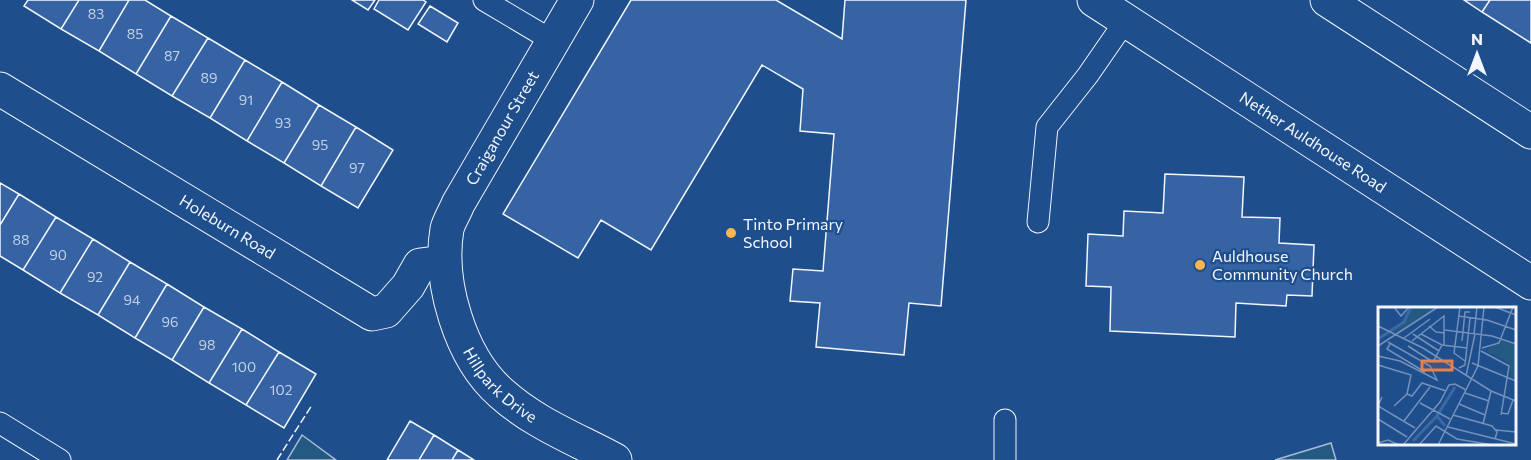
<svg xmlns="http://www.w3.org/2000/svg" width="1531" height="460" viewBox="0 0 1531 460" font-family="Commissioner,sans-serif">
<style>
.green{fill:#245a82;stroke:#a8bbd7;stroke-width:1.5}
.building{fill:#3563a3;stroke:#f2f6ff;stroke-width:1.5}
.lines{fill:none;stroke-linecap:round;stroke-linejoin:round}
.service-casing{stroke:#f2f6ff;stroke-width:23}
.minor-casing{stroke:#f2f6ff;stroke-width:35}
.secondary-casing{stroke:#f2f6ff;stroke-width:35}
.service{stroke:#1f4e8c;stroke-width:21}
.minor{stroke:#1f4e8c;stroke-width:33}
.secondary{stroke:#1f4e8c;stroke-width:33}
.fence{stroke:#f2f6ff;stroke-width:1.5;stroke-dasharray:8 3;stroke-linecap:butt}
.poi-dot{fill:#ffb74d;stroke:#1f4e8c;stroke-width:2}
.labels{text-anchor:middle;stroke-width:4.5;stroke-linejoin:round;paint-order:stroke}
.number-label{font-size:14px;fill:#c3d1e8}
.street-label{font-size:16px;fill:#f2f6ff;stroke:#1f4e8c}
.poi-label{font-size:16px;fill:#f2f6ff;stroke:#1f4e8c;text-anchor:start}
.inset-river{fill:none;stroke:#3b69a3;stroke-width:3}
.inset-road{fill:none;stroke:#7391ba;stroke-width:1.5}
.view{fill:#ea8049;fill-opacity:0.15;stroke:#ea8049;stroke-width:3}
.inset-edge{fill:none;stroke:#f2f6ff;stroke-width:3}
</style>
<rect width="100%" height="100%" fill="#1f4e8c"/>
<path class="green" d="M302 435 336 460H287Z
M1331 443 1336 460H1275Z"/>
<path class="building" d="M28 0H79L61 29 24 6Z
M79 0H129L99 51 61 29Z
M129 0H145L171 16 136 74 99 51Z
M352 0H375L368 10Z
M379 0H423L426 2 408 30 374 9Z
M631 0H776L842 39 845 0H966L941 306 909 303 904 355 816 347 820 303 790 301 793 269 823 271 834 134 800 131 803 89 762 65 651 250 601 220 578 258 503 214Z
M1464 0H1490L1482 12Z
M1490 0H1531V43L1482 12Z
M430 6 458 23 447 42 418 24Z
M171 16 208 38 172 96 136 74Z
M208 38 245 60 210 118 172 96Z
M245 60 282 82 247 141 210 118Z
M282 82 319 105 284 163 247 141Z
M319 105 356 127 321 186 284 163Z
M356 127 393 150 358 208 321 186Z
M1165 174 1244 177 1242 217 1280 218 1279 243 1314 245 1312 296 1287 295 1286 306 1236 303 1235 337 1110 331 1111 287 1086 286 1088 234 1123 236 1124 211 1163 213Z
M0 183 19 194 0 225Z
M19 194 56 217 23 270 0 256V225Z
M56 217 93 239 60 293 23 270Z
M93 239 130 262 98 315 60 293Z
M130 262 167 284 135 338 98 315Z
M167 284 204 307 172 360 135 338Z
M204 307 242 329 209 383 172 360Z
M242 329 279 352 246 405 209 383Z
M279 352 316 374 284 428 246 405Z
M410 421 434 435 419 460H387Z
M434 435 458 450 452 460H419Z
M458 450 474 460H452Z"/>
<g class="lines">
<defs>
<path id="service" d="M484 0 553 41
M1038 222 1047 127 1088 75 1126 20
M0 423 60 460
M1005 460V420"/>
<g id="minor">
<path id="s1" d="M577 0 458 204C455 212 449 221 447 229 438 282 460 357 501 393 534 423 576 439 615 460"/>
<path d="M1327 0 1531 132"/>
<path id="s2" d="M0 89 372 314 386 311 408 286 420 265 444 262"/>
</g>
<g id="secondary">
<path id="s3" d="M1094 0 1531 283"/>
</g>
</defs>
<use href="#service" class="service-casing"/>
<use href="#minor" class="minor-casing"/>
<use href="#secondary" class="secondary-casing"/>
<use href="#service" class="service"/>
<use href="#minor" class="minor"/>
<use href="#secondary" class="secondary"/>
<path class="fence" d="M277 460 312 405"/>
</g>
<g class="poi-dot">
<circle cx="731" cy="233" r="6"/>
<circle cx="1200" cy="265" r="6"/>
</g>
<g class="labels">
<g class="number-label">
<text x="96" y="19">83</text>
<text x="135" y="39">85</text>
<text x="172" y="61">87</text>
<text x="209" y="83">89</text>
<text x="246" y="105">91</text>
<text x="283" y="128">93</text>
<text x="320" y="150">95</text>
<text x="357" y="173">97</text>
<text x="21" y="245">88</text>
<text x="58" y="260">90</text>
<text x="95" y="282">92</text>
<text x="132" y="305">94</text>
<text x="170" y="327">96</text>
<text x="207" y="350">98</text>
<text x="244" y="372">100</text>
<text x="281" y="395">102</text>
</g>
<g class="street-label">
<text transform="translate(502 128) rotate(-60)" y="6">Craiganour Street</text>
<text dy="6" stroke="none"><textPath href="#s3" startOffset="261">Nether Auldhouse Road</textPath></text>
<text dy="6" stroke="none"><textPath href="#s2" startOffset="266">Holeburn Road</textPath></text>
<text dy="6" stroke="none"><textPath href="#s1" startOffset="436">Hillpark Drive</textPath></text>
</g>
<g class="poi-label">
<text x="743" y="230">Tinto Primary<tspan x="743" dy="18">School</tspan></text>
<text x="1212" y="262">Auldhouse<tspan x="1212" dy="18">Community Church</tspan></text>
</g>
</g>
<g transform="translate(1378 307)">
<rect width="138" height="138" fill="#1f4e8c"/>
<path d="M32 0H58L21 26 13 24 26 13ZM123 33 138 38V73L133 70 130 55 108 44Z" fill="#245a82"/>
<path class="inset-river" d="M0 32 26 15 33 0M67 119 59 109 77 80M35 134 59 109"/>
<path class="inset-road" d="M16 0 23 9 31 0M82 0 76 46 87 54M117 0 138 8M80 9 109 13 138 23M0 19 45 41 113 84 138 94M51 19 58 25 67 26M67 23 114 29 138 37M35 27 61 44M43 27 64 38 89 41M96 27 99 0M26 31 52 12M34 34 66 9V38M84 34 87 5H92M12 37 9 42 47 65M0 39 60 0M30 39 55 55M104 41 121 36 135 0M103 44 131 59 123 108M0 49 22 54 59 73 52 59 10 35M55 55 64 38M94 56 138 74M0 58 33 68 29 87 16 99M81 61 87 58 92 11M88 69 97 27M87 86 111 94M29 87 34 89 44 76 68 84M4 90 0 99 37 121M42 96 72 112M81 97 107 108M123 106 130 107 135 93M75 108 114 119 119 125 117 132M0 112 29 130M26 114 52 80M105 117 113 84M70 120 138 137M118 123 138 125M0 136 10 133 21 138M25 138 62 95 71 78 77 77 88 83M41 138 58 119 79 132 115 138M60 138 100 59 106 0"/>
<path class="view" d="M44 54H74V63H44Z"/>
<rect width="138" height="138" class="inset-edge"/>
</g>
<g transform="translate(1477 54)" stroke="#1f4e8c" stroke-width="4.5" paint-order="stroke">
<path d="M0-4.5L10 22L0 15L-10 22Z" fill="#f2f6ff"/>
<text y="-9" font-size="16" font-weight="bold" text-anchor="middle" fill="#f2f6ff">N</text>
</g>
</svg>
